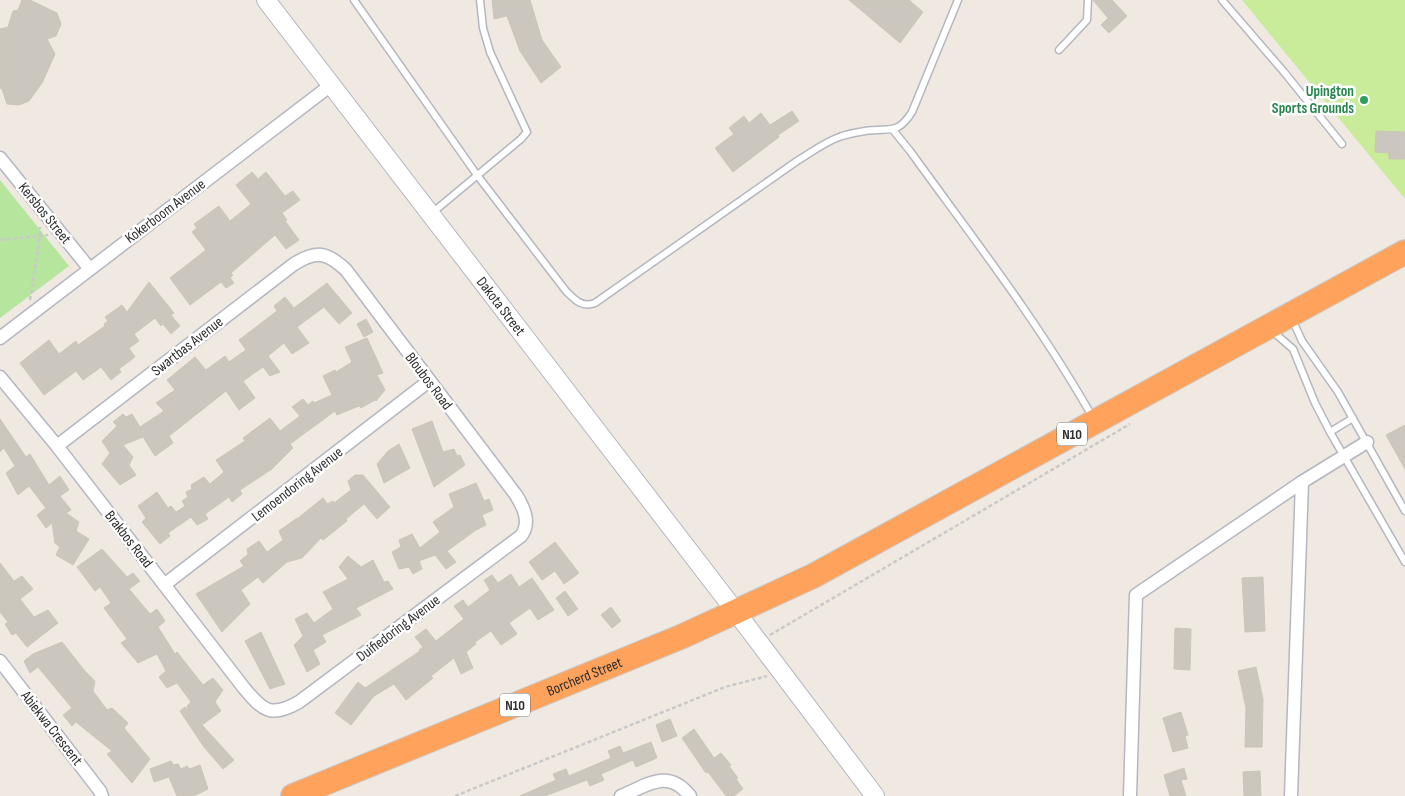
<svg xmlns="http://www.w3.org/2000/svg" width="1405" height="796" viewBox="0 0 1405 796" font-family="'Sofia Sans Condensed',sans-serif">
<style>
.green{fill:#b6e59e}
.pitch{fill:#c9ec9a}
.building{fill:#cbc7bf;stroke:#cbc5ba}
.lines{fill:none;stroke-linecap:round;stroke-linejoin:round}
.lane-casing{stroke:#b4b7c1;stroke-width:9}
.street-casing{stroke:#b4b7c1;stroke-width:15}
.secondary-casing{stroke:#b4b7c1;stroke-width:20}
.highway-casing{stroke:#c9c9c9;stroke-width:26}
.path{stroke:#c9c9c9;stroke-width:2.5;stroke-dasharray:4 2.5;stroke-linecap:butt}
.lane{stroke:#fff;stroke-width:6}
.street{stroke:#fff;stroke-width:12}
.secondary{stroke:#fff;stroke-width:18}
.highway{stroke:#ffa35c;stroke-width:24}
.leisure-dot{fill:#2e9e5b;stroke:#fff;stroke-width:2}
.labels{text-anchor:middle;stroke-width:5;stroke-linejoin:round;paint-order:stroke}
.shield{fill:#fff;stroke:#6d6d6d;stroke-width:1}
.shield-label{font-size:14px;font-weight:bold;fill:#2e2e2e}
.leisure-label{font-size:15px;font-weight:bold;fill:#27864d;stroke:#fff;text-anchor:end}
.street-label{font-size:15px;fill:#2e2e2e;stroke:#fff}
</style>
<rect width="100%" height="100%" fill="#efe9e1"/>
<path class="green" d="M0 180 69 266 0 318Z"/>
<path class="pitch" d="M1242 0H1405V199Z"/>
<path class="building" d="M22 0H30L57 13 61 24 56 36 47 39 55 54 42 83 29 101 19 105 7 104 2 89 0 88V29L8 27 13 11 18 10Z
M492 0H530L542 40 561 67 541 83 520 51 507 16 494 19Z
M849 0H909L923 12 900 43Z
M1093 0H1112L1127 16 1109 33 1101 25 1108 18Z
M792 111 799 121 778 135 779 137 733 172 715 148 734 134 729 128 744 116 749 123 761 113 770 125Z
M1376 131 1405 132V159H1389V153L1375 152Z
M252 172 258 179 266 172 285 196 293 191 300 200 282 213 287 220 285 221 299 240 286 249 275 235 231 273 233 275 230 278 234 283 226 288 221 282 190 305 170 278 206 250 192 232 197 228 194 224 219 206 230 221 251 204 236 185Z
M149 282 174 313 171 315 180 326 171 334 163 324 161 326 155 318 134 334 139 341 129 348 135 357 119 369 121 372 111 380 101 367 83 380 76 371 44 395 20 363 49 340 59 354 76 341 78 345 105 326 104 324 108 321 105 317 122 305 127 312Z
M327 283 352 313 339 324 324 307 297 327 309 343 292 354 284 343 268 356 280 372 270 376 263 367 243 381 255 398 239 410 226 391 169 436 173 443 155 456 143 437 123 445 133 457 129 465 136 475 120 485 102 464 110 453 102 441 117 426 113 422 123 414 126 417 132 414 140 427 164 411 156 403 175 390 167 380 195 357 206 370 225 356 229 362 246 350 239 340 277 311 274 306 285 297 294 308Z
M366 319 373 332 364 337 357 324Z
M367 338 383 373 377 375 385 390 376 401 375 400 361 408 359 406 337 415 335 411 290 444 293 448 272 469 240 490 242 494 232 502 229 497 205 514 208 519 197 525 191 517 168 533 170 536 160 544 142 522 146 518 138 506 157 492 168 508 171 506 176 512 185 506 182 501 188 497 186 492 192 489 191 485 204 477 210 484 224 472 216 460 245 441 243 438 270 418 280 431 300 416 292 407 303 399 308 405 313 401 314 403 332 395 323 376 335 370 336 372 352 362 345 347Z
M0 419 26 457 30 454 49 485 60 476 69 490 60 496 71 510 66 513 79 522 76 531 89 539 73 565 56 555 60 547 55 543 52 523 46 528 37 515 46 508 29 486 18 495 6 473 15 466 4 448 0 452Z
M432 421 443 452 454 449 457 456 460 455 465 465 434 487 412 429Z
M1405 425V469L1386 435Z
M399 444 410 468 384 483 377 464 388 451Z
M355 475H363L390 507 377 519 364 504 346 519 347 521 323 540 321 538 302 558 287 562 263 583 258 577 241 590 250 604 222 632 196 594 244 566 240 561 248 554 247 549 259 541 267 552 283 540 279 531 297 518V519L323 498 327 504 333 501 334 503 351 490 348 481Z
M476 483 484 501 489 499 493 510 482 515 486 525 476 530 447 551 456 562 446 569 435 555 419 561 422 569 413 574 409 567 399 569 392 552 401 547 399 540 412 534 420 548 440 532 433 522 454 507 449 494Z
M555 542 579 573 564 584 555 571 542 580 529 562Z
M102 549 127 577 133 573 140 581 129 589 150 614 157 609 165 621 158 627 175 654 177 652 203 685 213 678 223 690 215 702 221 711 202 725 234 760 223 769 204 747 180 711 185 707 189 710 187 706 191 702 177 683 167 688 159 677 166 671 157 654 138 663 121 643 127 639 104 608 111 603 100 587 95 591 77 567Z
M348 556 361 567 373 560 384 582 388 581 393 589 356 608 361 615 322 635 326 642 313 650 320 664 307 672 294 645 303 636 295 619 307 613 314 623 333 609 323 592 348 579 339 567Z
M0 563 14 581 22 576 33 589 20 599 34 617 48 610 58 623 27 647 16 633 12 635 5 624 8 622 0 612Z
M511 574 519 587 532 578 554 610 538 620 530 608 509 623 517 634 501 645 491 631 475 642 476 644 466 652 473 668 461 674 454 658 431 676 433 678 406 700 394 684 374 696 351 725 335 713 358 682 365 688 420 651 419 650 423 647 415 637 426 629 436 641 464 619 454 606 463 600 468 607 490 590 484 580 492 575 498 583Z
M1263 577 1265 631 1245 632 1242 578Z
M565 591 578 609 568 616 556 598Z
M611 607 621 621 612 628 601 615Z
M1175 628 1191 629 1190 670 1174 669Z
M261 632 285 684 270 689 245 641Z
M62 642 84 670 95 681 93 691 107 710 112 708 128 723 124 728 150 759 132 783 107 754 112 751 76 722 72 726 63 715 72 708 38 667 30 673 24 661 33 654Z
M1256 667 1263 699 1262 747H1245L1246 708 1238 671Z
M1181 712 1188 735 1185 736 1188 748 1173 752 1163 718Z
M670 719 677 736 662 742 656 725Z
M694 729 714 758 721 753 731 765 729 766 738 778 736 779 743 789 734 796H726L708 772 706 773 682 738Z
M651 742 657 758 636 767 633 760 601 774 604 780 590 786 587 780 545 796H520L556 780 553 774 566 769 569 776 611 758 608 751 620 746 623 753Z
M171 761 173 765 178 764 181 769 187 766 190 769 200 765 208 789 194 796H177L169 777 154 782 150 769Z
M1184 768 1187 779 1181 780 1186 796H1170L1164 775Z
M1260 771 1261 796H1244L1243 772Z"/>
<g class="lines">
<defs>
<path id="lane" d="M354 0 477 175 566 291C575 300 582 308 595 303L797 161C812 152 826 141 842 136 849 134 858 132 865 131 889 127 897 136 912 112L958 0
M1222 0 1284 72 1342 144
M1059 50 1087 20 1088 0
M893 130 910 151C973 238 1040 324 1093 418
M432 213 521 139 527 132 490 52 483 28 480 0
M1292 319 1302 341 1338 392 1405 511
M1271 330 1293 349 1315 403 1330 432 1405 562
M1330 432 1353 418"/>
<path id="street" d="M0 158 89 268
M0 338 331 85
M0 377 57 446 244 688C263 711 271 718 299 702L521 536C531 523 524 508 516 495L346 270C327 252 317 250 294 264L57 446
M164 585 429 381
M0 661 100 791 102 796
M621 796C648 785 668 768 690 796
M1130 796 1136 595 1302 482 1367 442
M1291 796 1302 482"/>
<g id="secondary">
<path id="s1" d="M266 0 736 612 875 796"/>
</g>
<g id="highway">
<path id="s2" d="M293 796 683 636 813 576 1405 252"/>
</g>
</defs>
<use href="#lane" class="lane-casing"/>
<use href="#street" class="street-casing"/>
<use href="#secondary" class="secondary-casing"/>
<use href="#highway" class="highway-casing"/>
<path class="path" d="M0 240 48 235
M30 300 40 236V227
M770 635 1130 424
M455 796 725 687 767 676"/>
<use href="#lane" class="lane"/>
<use href="#street" class="street"/>
<use href="#secondary" class="secondary"/>
<use href="#highway" class="highway"/>
</g>
<circle class="leisure-dot" cx="1364" cy="100" r="5"/>
<g class="labels">
<g class="shield">
<rect x="1057" y="422.5" width="30" height="23" rx="4"/>
<rect x="500" y="693.5" width="30" height="23" rx="4"/>
</g>
<g class="shield-label">
<text x="1072" y="439">N10</text>
<text x="515" y="710">N10</text>
</g>
<g class="leisure-label">
<text x="1354" y="96">Upington<tspan x="1354" dy="17">Sports Grounds</tspan></text>
</g>
<g class="street-label">
<text transform="translate(165 211) rotate(-37)" y="5">Kokerboom Avenue</text>
<text transform="translate(45 213) rotate(51)" y="5">Kersbos Street</text>
<text dy="5" stroke="none"><textPath href="#s1" startOffset="386">Dakota Street</textPath></text>
<text transform="translate(187 346) rotate(-38)" y="5">Swartbas Avenue</text>
<text transform="translate(429 381) rotate(53)" y="5">Bloubos Road</text>
<text transform="translate(297 484) rotate(-38)" y="5">Lemoendoring Avenue</text>
<text transform="translate(129 539) rotate(52)" y="5">Brakbos Road</text>
<text transform="translate(398 628) rotate(-37)" y="5">Duifiedoring Avenue</text>
<text dy="5" stroke="none"><textPath href="#s2" startOffset="315">Borcherd Street</textPath></text>
<text transform="translate(52 728) rotate(52)" y="5">Abiekwa Crescent</text>
</g>
</g>
</svg>
